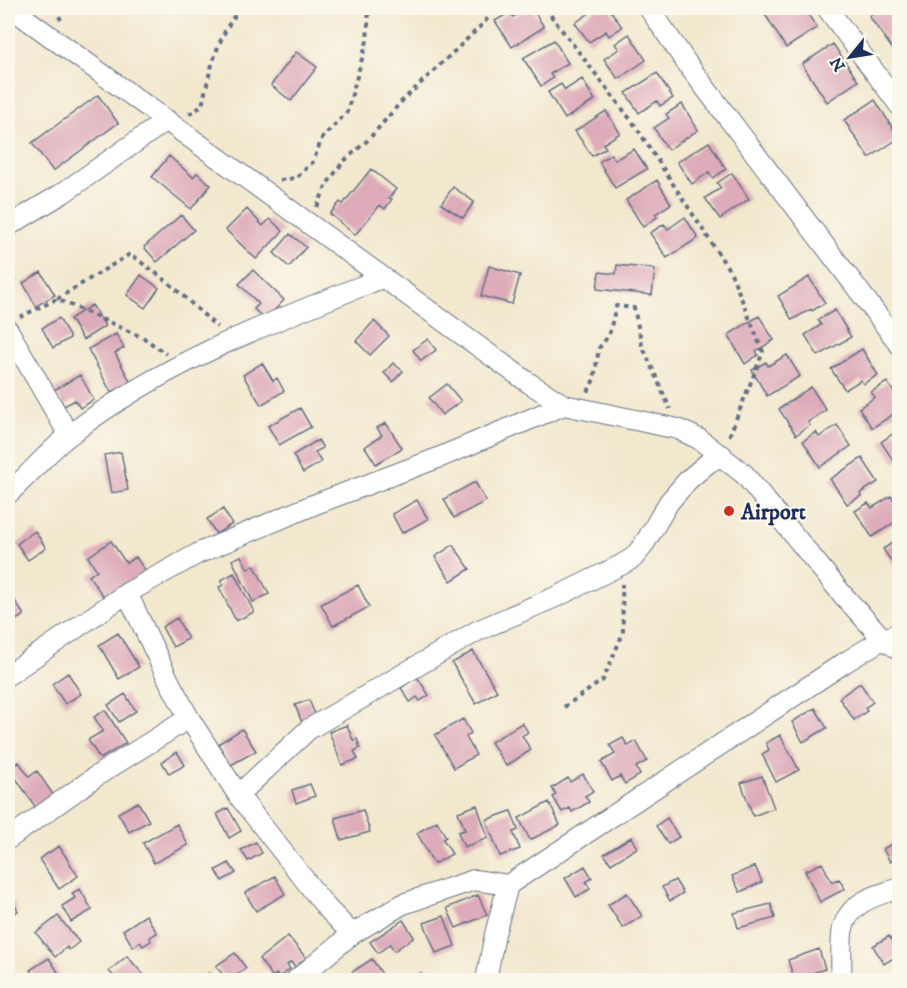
<svg xmlns="http://www.w3.org/2000/svg" width="907" height="988" viewBox="0 0 907 988" font-family="'IM FELL DW Pica',serif">
<style>
.building{fill:#ddabb9}
.lines{fill:none;stroke-linecap:round;stroke-linejoin:round}
.minor-casing{stroke:#667085;stroke-width:22}
.path{stroke:#667085;stroke-width:4;stroke-dasharray:4.5 4.5;stroke-linecap:butt}
.minor{stroke:#fff;stroke-width:20}
.poi-dot{fill:#c8321e;stroke:#fbf7ec;stroke-width:2}
.labels{text-anchor:middle;stroke-width:4.5;stroke-linejoin:round;paint-order:stroke}
.poi-label{font-size:22px;font-weight:bold;fill:#1b2f5e;stroke:#fbf7ec;text-anchor:start}
</style>
<rect width="100%" height="100%" fill="#fbf7ec"/>
<filter id="ink" filterUnits="userSpaceOnUse"><feTurbulence type="fractalNoise" baseFrequency=".0167" numOctaves="2"/><feDisplacementMap in="SourceGraphic" scale="12" xChannelSelector="R" yChannelSelector="G"/><feConvolveMatrix kernelMatrix="1 2 1 2 8 2 1 2 1" color-interpolation-filters="sRGB"/></filter>
<filter id="wash" filterUnits="userSpaceOnUse"><feTurbulence type="fractalNoise" baseFrequency=".008" numOctaves="4" result="noise"/><feDisplacementMap in="SourceGraphic" scale="24" xChannelSelector="R" yChannelSelector="G"/><feGaussianBlur stdDeviation="1.35" result="paint"/><feColorMatrix in="noise" values="0 0 0 0 0 0 0 0 0 0 0 0 0 0 0 0 0 1.4 0 .05"/><feComposite in="paint" operator="in"/></filter>
<g filter="url(#wash)">
<rect width="100%" height="100%" fill="#f2e8ce"/>
<g id="blocks">
<path class="building" d="M528 8H532L544 27 512 47 495 21 510 12 513 17Z
M597 8H609L622 27 609 36 606 31 589 42 575 23Z
M768 8H804L817 28 786 48 763 11Z
M882 8H900V51L896 54 869 16Z
M629 34 646 60 618 79 604 59 619 49 615 44Z
M554 40 568 63 550 74 553 78 541 86 523 58Z
M833 44 858 81 827 102 802 64Z
M296 52 317 67 291 101 271 85Z
M8 66 13 76 8 79Z
M657 73 673 98 660 106 657 101 639 113 626 93Z
M582 79 595 100 565 119 548 92 561 84 565 90Z
M98 95 118 123 53 171 32 143Z
M875 100 899 138 869 158 844 120Z
M682 104 698 130 668 150 654 128 669 118 666 114Z
M606 111 620 133 603 144 606 148 592 156 575 131Z
M709 142 726 169 713 178 709 172 692 184 677 162Z
M634 149 647 169 615 188 599 162 611 154 615 160Z
M169 156 193 177 197 173 211 185 191 209 152 177Z
M371 169 396 189 389 198 392 199 385 209 380 205 355 235 330 214 340 202 343 204Z
M732 173 749 199 720 219 705 198 721 188 717 183Z
M657 180 671 204 655 214 657 217 643 227 626 200Z
M453 187 474 202 463 218 441 204Z
M247 209 263 226 270 219 283 231 256 259 226 230Z
M181 215 194 230 157 262 144 247Z
M685 217 698 238 667 258 650 233 664 224 668 229Z
M290 234 306 247 289 267 274 253Z
M617 265 655 269 652 295 597 289 599 272 616 274Z
M489 266 520 275 512 304 481 296Z
M8 267 15 280 8 285Z
M253 270 284 300 265 320 254 309 259 304 239 284Z
M41 272 55 295 36 306 23 283Z
M141 275 159 288 145 308 127 295Z
M809 277 825 303 812 311 811 309 792 320 778 296Z
M92 305 105 326 83 340 70 319Z
M835 310 851 337 818 356 805 335 821 325 818 320Z
M759 316 774 340 756 351 758 355 745 364 728 335Z
M59 318 70 338 53 348 42 328Z
M374 321 389 336 370 355 356 341Z
M116 334 124 348 115 353 132 385 113 396 88 349Z
M428 339 436 350 421 361 413 350Z
M862 349 878 375 863 384 861 380 845 390 831 369Z
M787 355 800 376 767 396 752 370 766 362 768 366Z
M262 363 273 381 277 378 284 391 261 405 243 375Z
M393 363 403 371 393 382 384 373Z
M80 375 94 400 80 408 75 400 64 406 54 390Z
M887 382 900 401V410L872 428 859 408 875 397 871 392Z
M447 384 461 401 442 415 429 398Z
M811 387 826 410 808 422 810 425 796 435 779 409Z
M300 408 311 427 279 445 268 426Z
M386 423 402 448 376 464 365 447 382 435 377 428Z
M837 425 851 446 820 467 803 441 816 432 819 437Z
M900 429V459L895 463 881 442Z
M318 440 323 448 315 452 321 462 303 473 293 455Z
M121 452 128 490 111 493 104 455Z
M862 458 878 482 860 493 861 496 847 504 830 479Z
M475 482 486 501 454 518 444 499Z
M891 496 900 510V519L872 537 855 511 868 503 872 508Z
M417 500 428 519 402 533 392 514Z
M223 509 232 524 216 534 207 519Z
M35 531 46 548 28 560 17 544Z
M900 538V574L883 549Z
M111 541 126 563 136 557 146 572 105 599 89 576 97 570 88 557Z
M453 545 470 569 451 581 435 557Z
M241 556 248 569 254 565 269 594 253 602 232 560Z
M234 573 254 612 236 621 219 587 223 585 221 580Z
M358 585 369 607 333 626 321 604Z
M12 596 24 615 8 625V599Z
M177 618 188 639 173 647 162 627Z
M118 633 139 667 119 679 99 645Z
M473 651 497 691 476 704 452 663Z
M68 673 81 694 65 704 52 684Z
M417 677 429 695 420 701 417 697 410 702 401 688Z
M860 683 873 702 865 708 867 711 854 720 839 698Z
M125 694 136 711 119 722 108 705Z
M309 700 317 719 303 725 295 705Z
M815 708 827 728 803 742 792 722Z
M105 710 126 743 100 759 88 740 103 731 94 717Z
M463 719 471 733 466 737 476 755 454 768 435 735Z
M522 723 528 732 522 736 531 750 506 766 491 742Z
M347 725 353 740 357 739 360 748 354 751 358 759 342 765 329 732Z
M242 729 256 751 231 765 218 744Z
M780 735 799 770 776 782 762 754 769 750 766 743Z
M623 738 628 746 636 741 647 761 636 767 640 775 625 784 620 776 612 781 601 762 615 754 610 745Z
M177 752 185 765 169 774 162 762Z
M19 762 29 777 37 771 54 796 36 808 9 768Z
M583 774 593 791 585 796 589 802 572 812 570 808 562 812 553 797 556 795 552 788 568 778 570 782Z
M762 776 774 808 753 816 741 783Z
M310 784 315 796 296 803 292 790Z
M138 802 149 821 129 832 118 813Z
M549 802 560 825 530 840 519 818Z
M477 805 488 838 464 847 458 832 465 830 458 812Z
M228 808 241 831 229 838 217 814Z
M363 810 370 832 341 840 335 818Z
M511 811 518 830 513 832 520 849 500 856 486 820Z
M667 818 679 837 668 844 656 826Z
M437 821 446 837 443 839 452 854 434 864 417 833Z
M177 824 188 845 154 863 143 843Z
M631 837 637 848 611 864 604 854Z
M900 839V857L890 862 883 849Z
M256 842 262 853 248 861 241 850Z
M59 846 78 876 59 889 39 859Z
M229 863 236 873 222 881 216 870Z
M822 863 832 882 839 879 845 889 820 902 805 871Z
M585 866 592 878 586 882 590 889 576 897 565 878Z
M755 866 762 882 740 892 732 876Z
M275 876 285 894 256 911 245 893Z
M675 880 683 893 670 901 662 887Z
M80 889 92 910 71 922 62 906 75 898 72 893Z
M8 893 18 911 8 917Z
M627 893 642 916 623 928 608 905Z
M478 895 487 915 456 928 447 908Z
M771 904 775 918 738 928 734 913Z
M146 915 157 933 150 937 151 941 143 946 140 942 133 947 123 930Z
M58 916 79 942 69 950 67 947 55 957 36 933Z
M444 916 455 946 436 953 424 923Z
M403 920 414 937 394 951 390 944 378 953 370 942Z
M288 936 306 958 295 967 291 962 287 965 290 969 279 977 276 974 273 977 259 959Z
M889 936 900 954 884 964 873 946Z
M819 949 825 969 794 979 788 960Z
M235 953 246 968 230 980H227L216 966Z
M127 956 148 980H117L109 971Z
M49 958 63 980H37L30 970Z
M372 959 386 980H357L352 972Z
M8 969 14 979 10 980H8Z
M209 973 214 980H198Z
M421 973 425 980H407Z
M554 974 555 980H535V978Z
M457 977 458 980H443V979Z"/>
</g>
</g>
<g filter="url(#ink)">
<use href="#blocks" fill-opacity="0" stroke="#667085" stroke-width="1.5"/>
<g class="lines">
<defs>
<path id="minor" d="M11 8 529 383 564 405 678 429 699 439 744 474 842 594 883 639 900 650
M649 8 688 65 900 345
M827 8 900 106
M8 226 63 193 167 120
M8 330 69 435
M8 494C29 475 48 451 71 434 164 362 274 321 382 278
M8 675 127 593
M189 718 170 683 127 593 199 553 313 505 438 458 564 405
M238 795 309 729 477 631 560 595 621 565 633 558 643 546 669 502 688 480 708 463 722 455
M8 839 98 775 189 718 238 795 326 907 352 934
M296 980 352 934 403 904 474 880 508 885
M486 980 495 934 508 885 844 663 883 639 900 633
M841 980C842 966 840 939 843 928 850 901 877 895 900 888"/>
</defs>
<use href="#minor" class="minor-casing"/>
<path class="path" d="M55 8 61 20
M545 8 634 124 731 273 763 352 728 439
M189 114 202 106C209 73 218 33 241 8
M280 180 296 178 313 162 322 138 347 112 367 41 369 8
M317 207 327 184 343 162 368 140 401 102 485 22 494 8
M57 299 130 254 168 282 217 327
M20 317 57 299 144 338 166 354
M588 392 594 379 599 348 609 335 616 306 634 308 642 345 670 409
M564 707 603 680 623 633 622 584"/>
<use href="#minor" class="minor"/>
</g>
</g>
<circle class="poi-dot" cx="729" cy="511" r="6"/>
<g class="labels">
<g class="poi-label">
<text x="741" y="519">Airport</text>
</g>
</g>
<rect width="907" height="988" fill="none" stroke="#fbf7ec" stroke-width="30"/>
<g transform="translate(850 57) rotate(240)" stroke="#fbf7ec" stroke-width="4.5" paint-order="stroke">
<path d="M0-4.5L10 22L0 15L-10 22Z" fill="#1b2f5e"/>
<text y="-9" font-size="16" font-weight="bold" text-anchor="middle" fill="#1b2f5e">N</text>
</g>
</svg>
